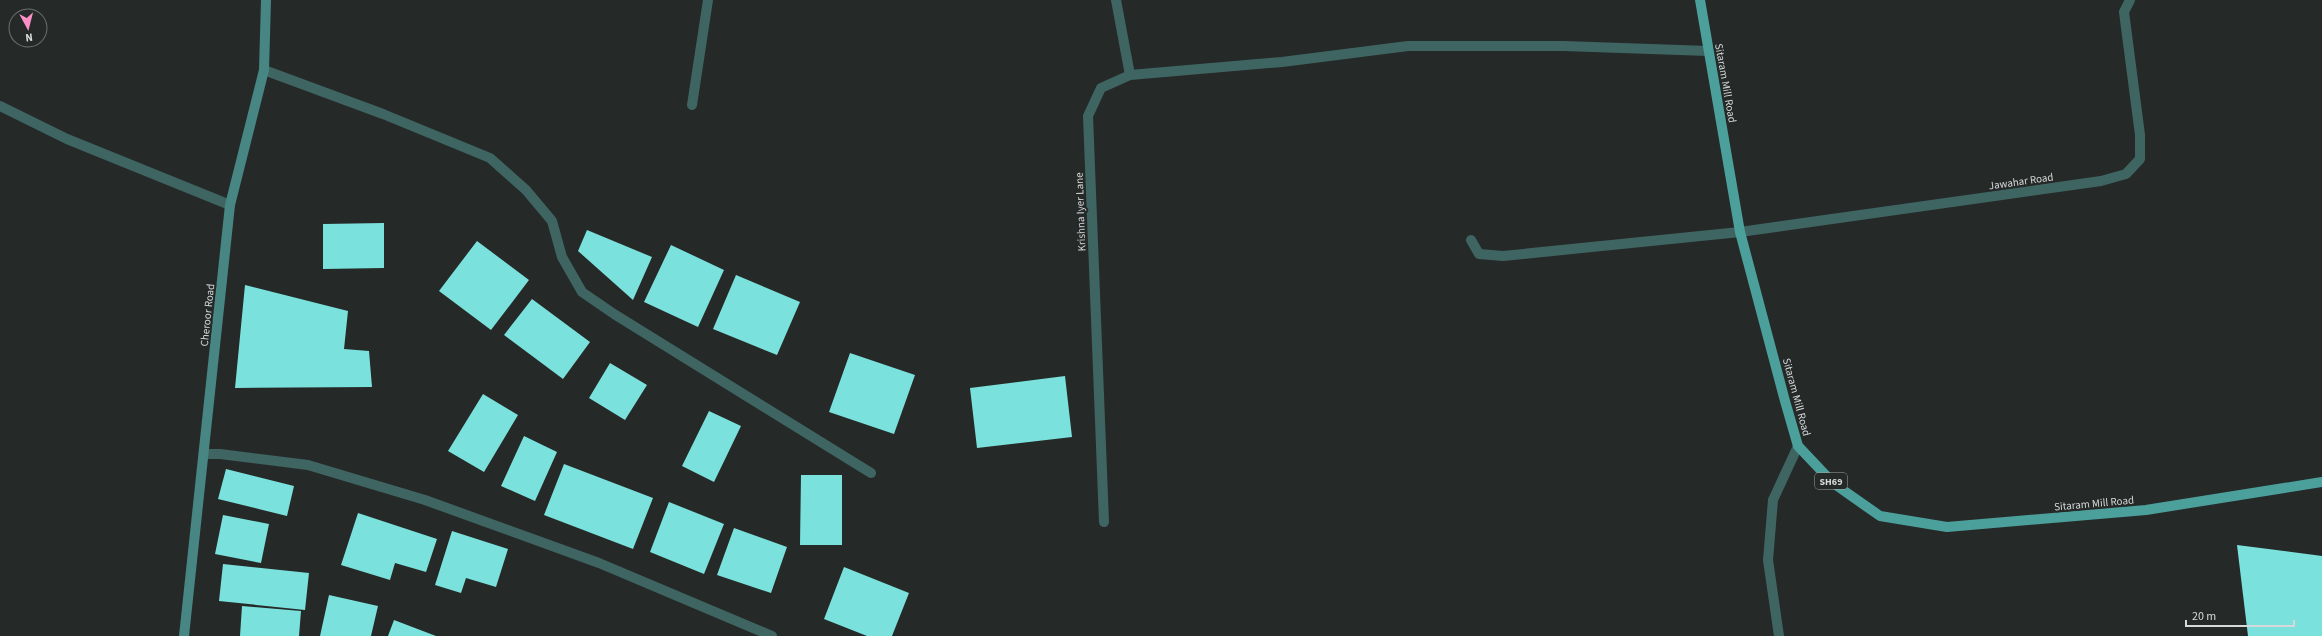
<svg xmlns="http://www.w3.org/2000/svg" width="2322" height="636" viewBox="0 0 2322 636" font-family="'Source Sans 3',sans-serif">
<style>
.building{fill:#7be1dc}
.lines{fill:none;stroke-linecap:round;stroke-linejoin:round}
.street{stroke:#3f6563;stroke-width:10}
.secondary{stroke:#478683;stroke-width:10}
.primary{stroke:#4ca09c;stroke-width:10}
.labels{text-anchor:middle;stroke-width:4;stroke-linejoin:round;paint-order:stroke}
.shield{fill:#252a29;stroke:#a1a4a4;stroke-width:1}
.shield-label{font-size:10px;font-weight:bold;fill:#d6d9d9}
.street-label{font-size:11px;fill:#d6d9d9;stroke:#252a29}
</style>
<rect width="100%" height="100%" fill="#252a29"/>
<path class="building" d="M384 223V268L323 269V224Z
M587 230 652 257 633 300 578 251Z
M477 241 529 280 491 330 439 291Z
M671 245 724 270 698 327 644 302Z
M736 275 800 302 777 355 713 329Z
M245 285 348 311 344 349 369 351 372 387 235 388Z
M532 299 590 342 563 379 504 335Z
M850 353 915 375 894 434 829 412Z
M610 363 647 385 625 420 589 398Z
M1065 376 1072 437 977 448 970 388Z
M483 394 518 415 484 472 448 451Z
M709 411 741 426 714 482 682 466Z
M524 436 557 452 535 501 501 486Z
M564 464 653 498 633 549 544 515Z
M226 469 294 486 287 516 218 499Z
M801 475H842V545H800Z
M669 502 724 524 704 574 650 552Z
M358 513 437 539 426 572 395 563 390 580 341 565Z
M223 515 269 524 261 563 215 554Z
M734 528 787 547 771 593 717 575Z
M452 531 508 549 496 587 466 578 461 593 435 585Z
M2237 545 2322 556V636H2248Z
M223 564 309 573 305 610 219 601Z
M844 567 909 593 892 636H867L824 619Z
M329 595 378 606 371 636H320Z
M242 606 301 611 299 636H240Z
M394 620 436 636H388Z"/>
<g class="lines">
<path class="street" d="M1116 0 1130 75
M264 70 383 114 490 158 526 190 552 221 562 257 582 292 614 314 871 473
M692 105 708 0
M0 106 67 139 230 205
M1471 240 1479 254 1503 256 1740 232 2101 181 2126 174 2140 159V135L2124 12 2130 0
M205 454H220L308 465 425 500 599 563 772 636
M1104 522 1088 116 1101 88 1130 75 1282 62 1408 46H1564L1708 51
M1779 636 1768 560 1773 500 1798 446"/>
<path class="secondary" d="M184 636 230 205 264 70 266 0"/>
<path class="primary" d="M1700 0 1740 232 1785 401 1798 446 1833 483 1880 516 1947 527 2146 510 2322 482"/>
</g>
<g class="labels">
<rect class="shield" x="1815" y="473" width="32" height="16" rx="3"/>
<g class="shield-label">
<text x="1831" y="485">SH69</text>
</g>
<g class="street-label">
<text transform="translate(1726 83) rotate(80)" y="4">Sitaram Mill Road</text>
<text transform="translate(2021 181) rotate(-8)" y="4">Jawahar Road</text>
<text transform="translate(1080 212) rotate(-92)" y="4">Krishna Iyer Lane</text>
<text transform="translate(207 315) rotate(-84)" y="4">Cheroor Road</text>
<text transform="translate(1797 397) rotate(75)" y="4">Sitaram Mill Road</text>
<text transform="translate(2094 503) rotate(-5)" y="4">Sitaram Mill Road</text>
</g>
</g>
<g transform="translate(28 28) rotate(173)"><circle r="19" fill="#252a29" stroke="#6c706f"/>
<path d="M0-3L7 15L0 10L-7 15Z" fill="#fb8fc6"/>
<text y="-6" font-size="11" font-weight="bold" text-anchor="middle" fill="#d6d9d9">N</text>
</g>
<path d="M2186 620v6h108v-6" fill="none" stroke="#d6d9d9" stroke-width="2"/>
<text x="2192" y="620" font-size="12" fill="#d6d9d9" stroke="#252a29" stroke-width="3" paint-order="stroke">20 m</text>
</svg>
